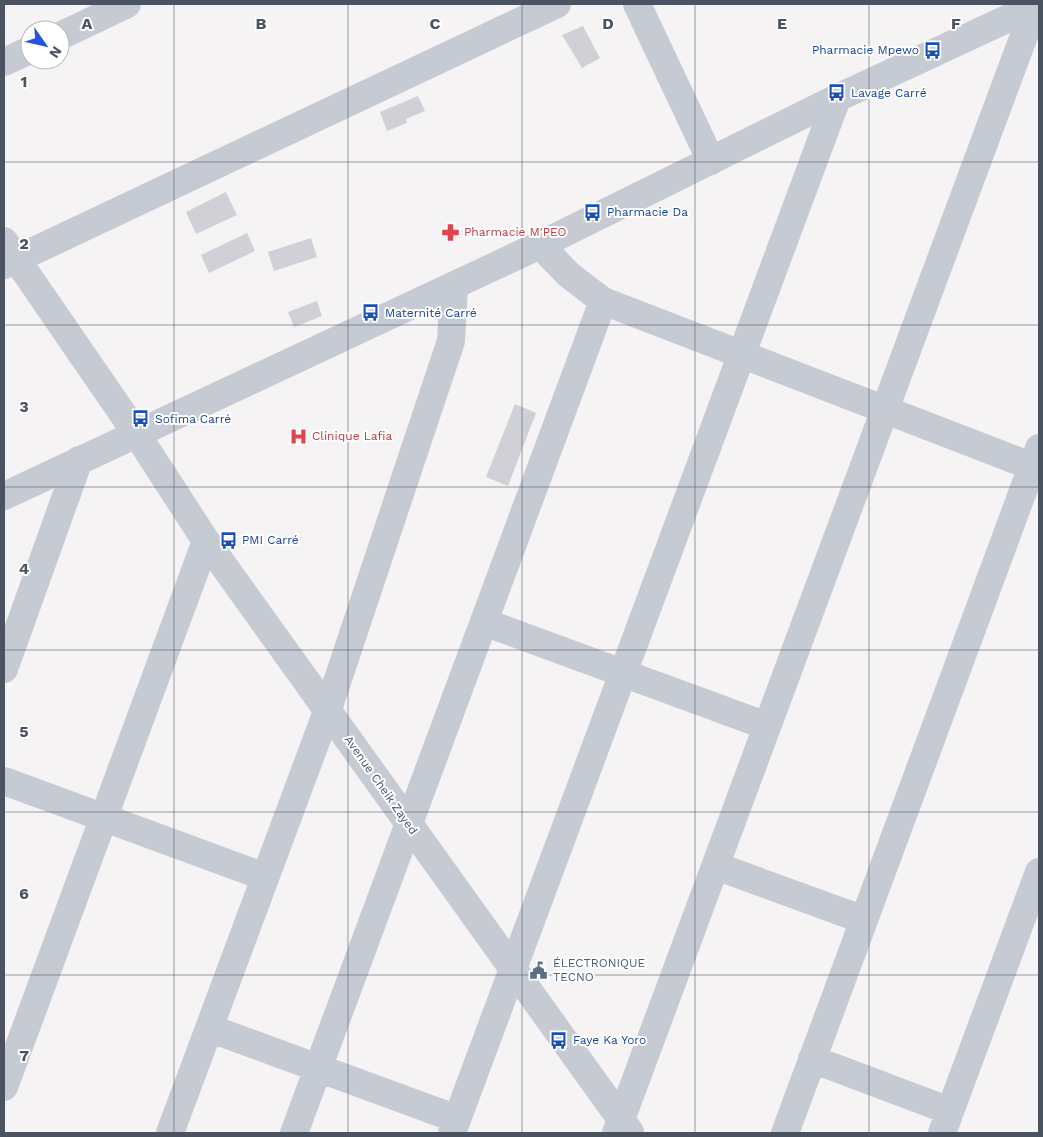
<svg xmlns="http://www.w3.org/2000/svg" width="1043" height="1137" viewBox="0 0 1043 1137" font-family="'Work Sans',sans-serif">
<style>
.building{fill:#d0d1d7}
.lines{fill:none;stroke-linecap:round;stroke-linejoin:round}
.minor{stroke:#c5cad3;stroke-width:28}
.grid{fill:none;stroke:#4b5260;stroke-width:1;stroke-opacity:0.55}
.labels{text-anchor:middle;stroke-width:4;stroke-linejoin:round;paint-order:stroke}
.transit-label{font-size:12px;fill:#164399;stroke:#fff;text-anchor:start}
.health-label{font-size:12px;fill:#be3a42;stroke:#fff;text-anchor:start}
.street-label{font-size:12px;fill:#4b5260;stroke:#fff}
.service-label{font-size:12px;fill:#4e5e75;stroke:#fff;text-anchor:start}
.grid-label{font-size:16px;text-anchor:middle;font-weight:bold;fill:#4b5260;stroke:#fff;stroke-width:4;stroke-linejoin:round;paint-order:stroke}
</style>
<rect width="100%" height="100%" fill="#f5f3f3"/>
<path class="building" d="M583 26 600 58 582 68 562 35Z
M418 96 425 111 406 119 407 123 387 131 380 112Z
M226 192 237 215 196 234 186 212Z
M247 233 255 251 209 273 201 255Z
M311 238 317 257 274 271 268 252Z
M317 301 322 316 294 327 288 312Z
M515 404 536 413 508 486 486 477Z"/>
<g class="lines">
<path class="minor" d="M637 4 711 161
M60 36 127 4
M4 62 30 50
M4 241 136 433 206 541 630 1132
M540 245 569 275 603 301 1039 469
M4 265 557 4
M4 496 540 245 837 98 1039 4
M484 622 767 726
M4 669 79 460
M4 781 265 877
M716 866 864 920
M209 1028 457 1119
M812 1059 950 1111
M4 1087 206 541
M170 1133 328 709 451 341 454 285
M294 1133 603 301
M452 1133 837 98
M616 1133 1035 6
M785 1133 1039 448
M942 1133 1039 872"/>
</g>
<path class="grid" d="M174 4V1133M348 4V1133M522 4V1133M695 4V1133M869 4V1133M4 162H1039M4 325H1039M4 487H1039M4 650H1039M4 812H1039M4 975H1039"/>
<defs>
<symbol id="bus-bare" viewBox="-9 -9 18 18"><path d="M-5-6H5V4H4V6H2V4H-2V6H-4V4H-5ZM-3.5-4V0h7V-4ZM-3.5 1.2v1.5H-2V1.2ZM2 1.2v1.5H3.5V1.2Z" fill="#1a4fb4" stroke="#fff" stroke-width="2.5" paint-order="stroke"/></symbol>
<symbol id="pharmacy-bare" viewBox="-9 -9 18 18"><path d="M-2-6h4v4h4v4h-4v4h-4v-4h-4v-4h4Z" fill="#e0444e" stroke="#fff" stroke-width="2.5" paint-order="stroke"/></symbol>
<symbol id="hospital-bare" viewBox="-9 -9 18 18"><path d="M-5-5h3v3.5h4V-5h3V5h-3V1.5h-4V5h-3Z" fill="#e0444e" stroke="#fff" stroke-width="2.5" paint-order="stroke"/></symbol>
<symbol id="civic-bare" viewBox="-9 -9 18 18"><path d="M-.6-6.5H3V-4.5H.6V-3L4-1V1h2V6H-6V1h2V-1L-.6-3ZM-1.2 2.5V6h2.4V2.5Z" fill="#5c6f8a" stroke="#fff" stroke-width="2.5" paint-order="stroke"/></symbol>
</defs>
<g fill-rule="evenodd">
<use href="#bus-bare" x="920" y="38" width="25" height="25"/>
<use href="#bus-bare" x="824" y="80" width="25" height="25"/>
<use href="#bus-bare" x="580" y="200" width="25" height="25"/>
<use href="#pharmacy-bare" x="438" y="220" width="25" height="25"/>
<use href="#bus-bare" x="358" y="300" width="25" height="25"/>
<use href="#bus-bare" x="128" y="406" width="25" height="25"/>
<use href="#hospital-bare" x="286" y="424" width="25" height="25"/>
<use href="#bus-bare" x="216" y="528" width="25" height="25"/>
<use href="#civic-bare" x="526" y="958" width="25" height="25"/>
<use href="#bus-bare" x="546" y="1028" width="25" height="25"/>
</g>
<g class="labels">
<g class="transit-label">
<text x="919" y="54" text-anchor="end">Pharmacie Mpewo</text>
<text x="851" y="97">Lavage Carré</text>
<text x="607" y="216">Pharmacie Da</text>
<text x="385" y="317">Maternité Carré</text>
<text x="155" y="423">Sofima Carré</text>
<text x="242" y="544">PMI Carré</text>
<text x="573" y="1044">Faye Ka Yoro</text>
</g>
<g class="health-label">
<text x="464" y="236">Pharmacie M'PEO</text>
<text x="312" y="440">Clinique Lafia</text>
</g>
<g class="street-label">
<text transform="translate(381 785) rotate(55)" y="4">Avenue Cheik Zayed</text>
</g>
<g class="service-label">
<text x="553" y="967">ÉLECTRONIQUE<tspan x="553" dy="14">TECNO</tspan></text>
</g>
</g>
<g class="grid-label">
<text x="87" y="29">A</text>
<text x="261" y="29">B</text>
<text x="435" y="29">C</text>
<text x="608" y="29">D</text>
<text x="782" y="29">E</text>
<text x="956" y="29">F</text>
<text x="24" y="87">1</text>
<text x="24" y="249">2</text>
<text x="24" y="412">3</text>
<text x="24" y="574">4</text>
<text x="24" y="737">5</text>
<text x="24" y="899">6</text>
<text x="24" y="1061">7</text>
</g>
<rect width="1043" height="1137" fill="none" stroke="#4b5260" stroke-width="10"/>
<g transform="translate(45 45) rotate(124)"><circle r="24" fill="#ffffff" stroke="#b7babf"/>
<path d="M0-4L9 19L0 12L-9 19Z" fill="#2354df"/>
<text y="-8" font-size="14" font-weight="bold" text-anchor="middle" fill="#4b5260">N</text>
</g>
</svg>
